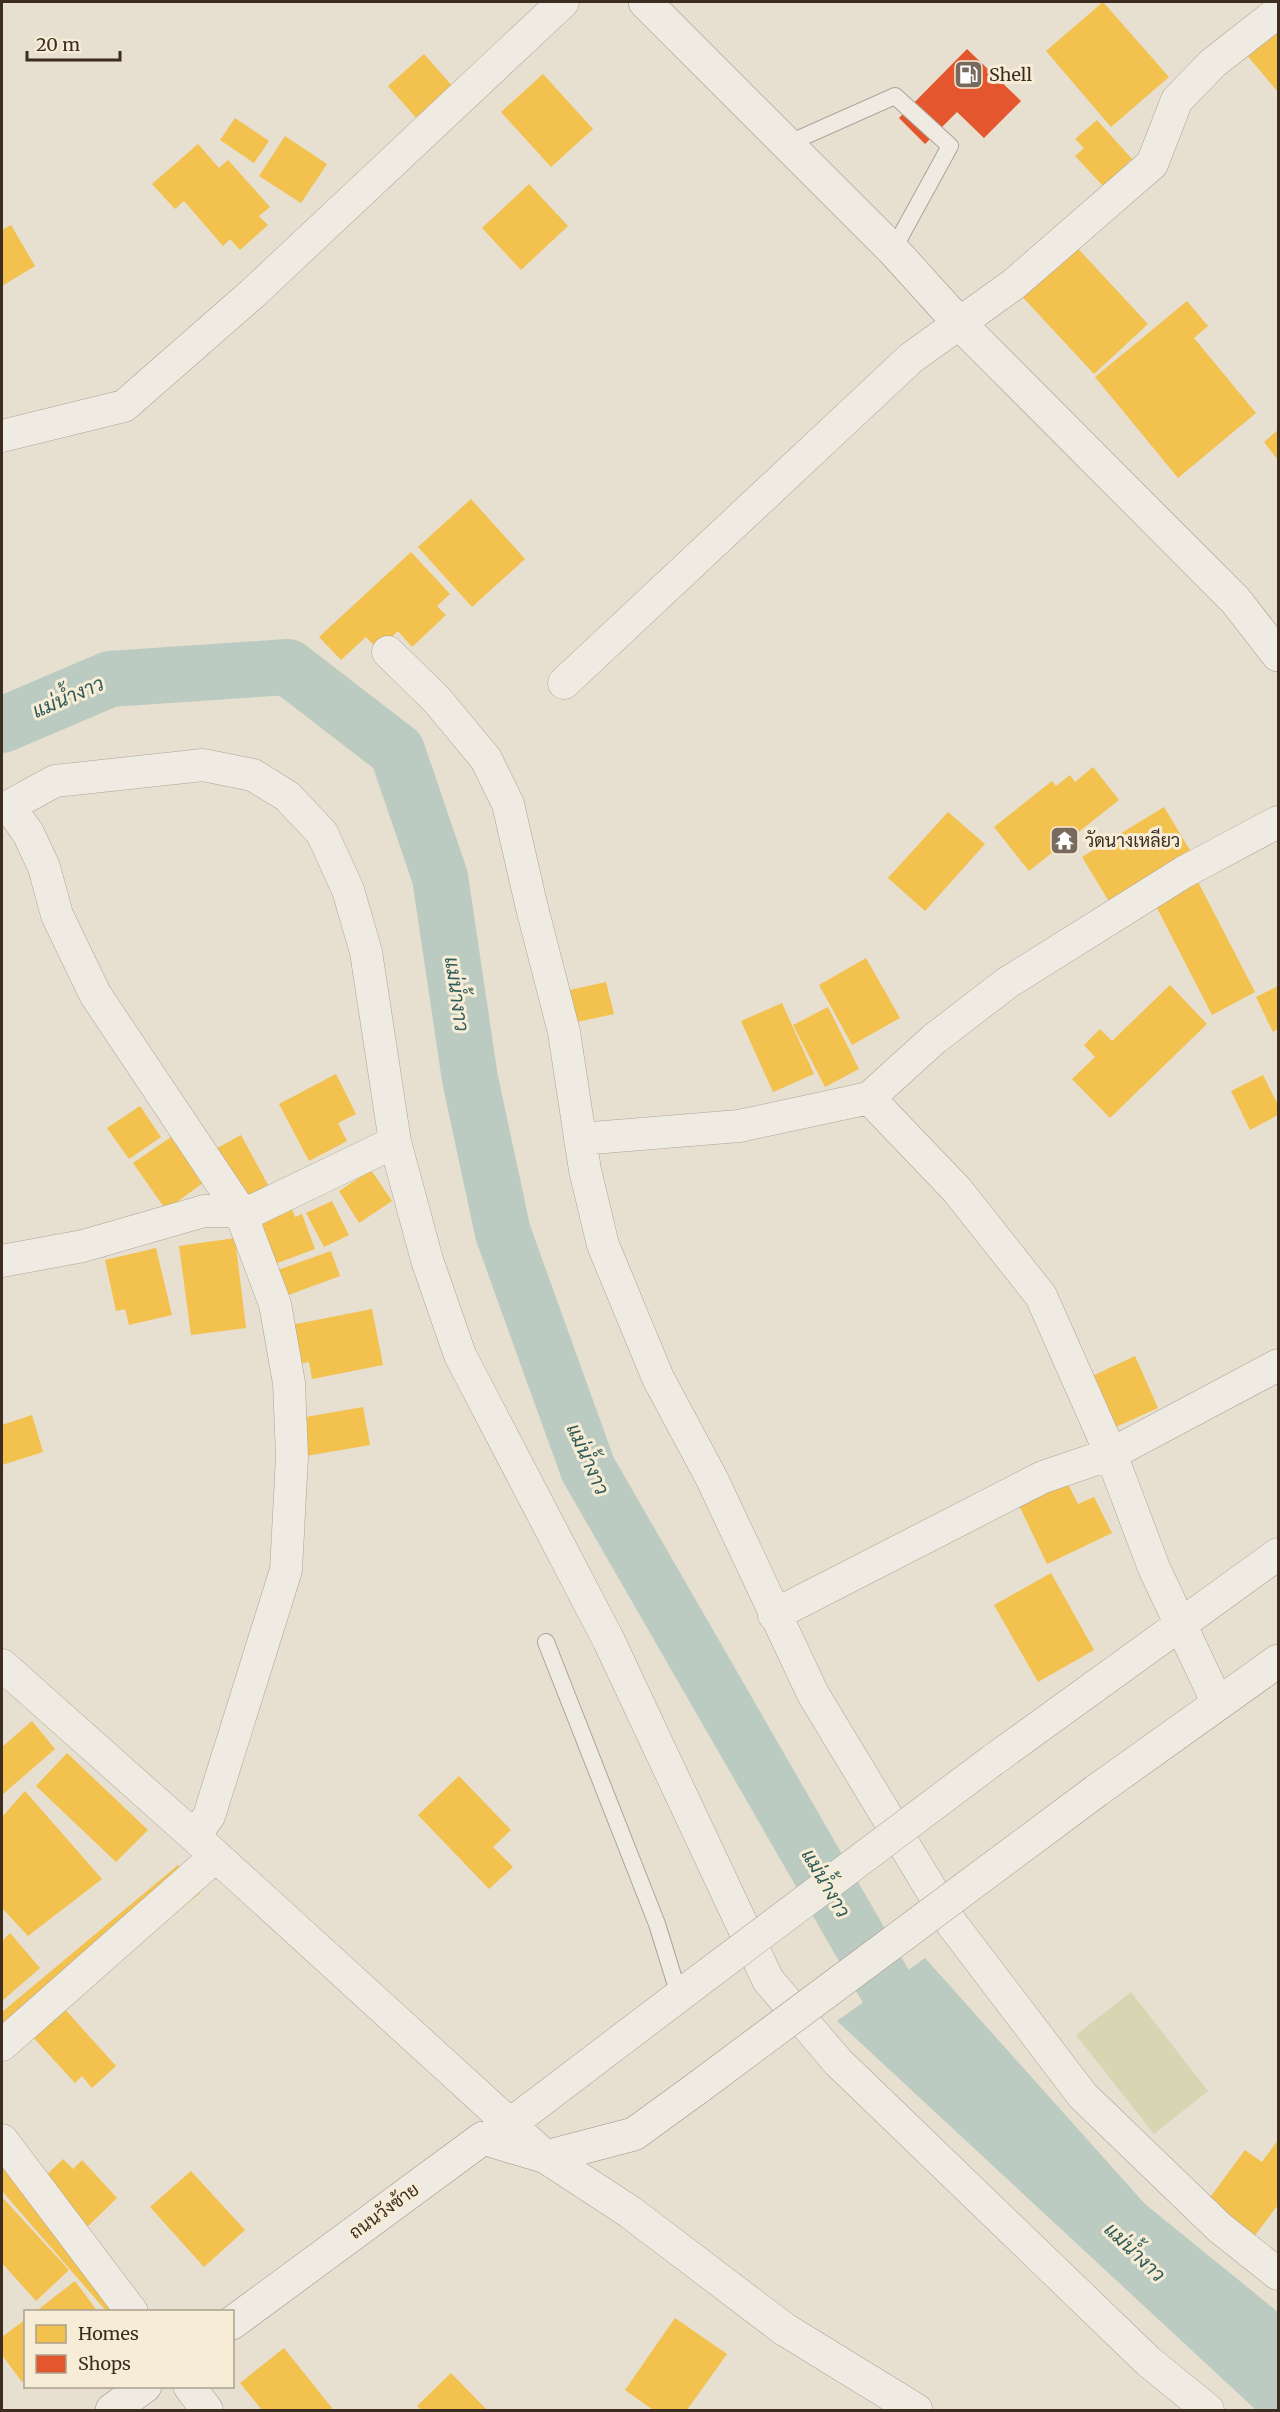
<svg xmlns="http://www.w3.org/2000/svg" width="1280" height="2412" viewBox="0 0 1280 2412" font-family="Merriweather,Sarabun,serif">
<style>
.green{fill:#d7d6b2}
.water{fill:#bbcbc1}
.homes{fill:#f2c14e}
.shops{fill:#e4572e}
.lines{fill:none;stroke-linecap:round;stroke-linejoin:round}
.river{stroke:#bbcbc1;stroke-width:56}
.service-casing{stroke:#aca499;stroke-width:18}
.minor-casing{stroke:#aca499;stroke-width:33}
.tertiary-casing{stroke:#aca499;stroke-width:34}
.secondary-casing{stroke:#9c9488;stroke-width:34}
.service{stroke:#efeae2;stroke-width:16}
.minor{stroke:#efeae2;stroke-width:32}
.tertiary{stroke:#efeae2;stroke-width:33}
.secondary{stroke:#efeae2;stroke-width:33}
.minor-bridge-casing{stroke:#aca499;stroke-width:33;stroke-linecap:butt}
.secondary-bridge-casing{stroke:#9c9488;stroke-width:34;stroke-linecap:butt}
.minor-bridge{stroke:#efeae2;stroke-width:32}
.secondary-bridge{stroke:#efeae2;stroke-width:33}
.labels{text-anchor:middle;stroke-width:6;stroke-linejoin:round;paint-order:stroke}
.poi-label{font-size:18px;fill:#3c2d20;stroke:#f7edd7;text-anchor:start}
.street-label{font-size:18px;fill:#3c2d20;stroke:#f7edd7}
.water-label{font-size:20px;font-style:italic;fill:#2f5c58;stroke:#f7edd7}
</style>
<rect width="100%" height="100%" fill="#e7dfd0"/>
<path class="green" d="M1131 1992 1208 2091 1154 2134 1076 2035Z"/>
<path class="water" d="M925 1958 1145 2204 1278 2312V2410H1256L837 2021Z"/>
<path class="homes" d="M1103 2 1169 77 1111 127 1046 51Z
M1274 30 1278 36V92L1246 54Z
M424 54 454 88 418 120 388 86Z
M543 74 593 129 551 167 501 112Z
M235 118 269 141 254 163 220 140Z
M1097 120 1132 159 1103 186 1075 156 1084 148 1075 139Z
M285 136 327 164 301 203 259 176Z
M198 144 219 168 228 160 270 207 259 216 268 225 240 250 230 239 223 246 184 201 175 209 152 184Z
M529 184 568 226 521 270 482 228Z
M11 225 35 266 2 286V230Z
M1070 240 1148 324 1094 374 1016 290Z
M1187 301 1208 326 1194 338 1256 413 1178 478 1095 377Z
M1278 430V460L1264 442Z
M471 499 525 559 472 607 418 547Z
M411 552 450 594 437 606 446 615 412 647 398 631 378 650 366 637 341 660 319 637Z
M1093 767 1119 800 1029 871 994 827 1052 781 1056 786 1070 775 1075 782Z
M1164 807 1194 857 1113 908 1082 857Z
M948 812 985 844 925 911 888 878Z
M1198 882 1255 992 1212 1015 1155 904Z
M866 958 900 1018 852 1045 819 985Z
M606 982 614 1014 577 1022 570 990Z
M1170 985 1207 1024 1110 1118 1072 1079 1095 1057 1084 1045 1100 1029 1112 1041Z
M1278 986V1029L1273 1032 1256 997Z
M782 1003 814 1074 773 1092 741 1021Z
M828 1007 859 1069 825 1087 793 1025Z
M336 1074 356 1114 338 1123 347 1141 309 1161 279 1104Z
M1263 1075 1278 1105V1115L1250 1130 1231 1091Z
M140 1106 161 1137 129 1159 107 1128Z
M241 1135 268 1185 239 1201 212 1151Z
M171 1137 203 1183 166 1210 133 1163Z
M371 1170 392 1201 359 1223 339 1191Z
M332 1201 349 1235 324 1247 306 1213Z
M292 1209 295 1217 302 1214 315 1249 272 1265 256 1222Z
M235 1238 246 1328 191 1335 179 1246Z
M156 1248 172 1315 129 1325 125 1309 116 1311 105 1260Z
M331 1251 340 1276 283 1297 275 1271Z
M372 1309 383 1365 312 1379 309 1362 298 1364 291 1325Z
M1135 1356 1158 1408 1109 1430 1086 1379Z
M363 1407 370 1445 306 1456 300 1418Z
M32 1415 43 1452 2 1465V1425Z
M1063 1474 1078 1504 1094 1497 1112 1533 1047 1564 1015 1497Z
M1051 1573 1094 1650 1038 1682 994 1605Z
M32 1721 55 1749 2 1795V1747Z
M67 1753 148 1830 116 1862 36 1786Z
M459 1776 511 1830 493 1847 513 1867 489 1889 418 1815Z
M25 1791 102 1879 28 1936 2 1908V1817Z
M178 1865 200 1893 62 2006 116 2066 92 2088 82 2076 75 2083 31 2035 2 2059V2012Z
M10 1933 40 1968 2 2001V1941Z
M1278 2140V2205L1250 2242 1203 2207 1245 2150 1262 2162Z
M2 2151 134 2312H107L2 2191Z
M63 2159 73 2169 82 2160 117 2198 83 2231 38 2183Z
M191 2171 245 2230 204 2267 150 2207Z
M2 2197 69 2270 36 2301 2 2263Z
M75 2281 98 2312H35Z
M675 2318 727 2354 687 2410H653L625 2390Z
M26 2319V2379L22 2382 2 2355V2337Z
M284 2348 332 2408 329 2410H262L240 2383Z
M451 2373 487 2410H421L417 2406Z"/>
<path class="shops" d="M967 49 1021 101 984 138 957 112 925 144 899 118Z"/>
<g class="lines">
<path class="river" d="M2 725 110 679 288 667 397 751 440 877 470 1079 503 1233 588 1469 919 2044 926 2050"/>
<defs>
<path id="service" d="M787 144 895 96 950 146 893 250
M546 1642 657 1924 679 1995"/>
<path id="minor" d="M2 436 124 406 252 294 563 2
M388 652 437 700 486 759 508 804 532 908 564 1032 585 1170 603 1245 658 1378 712 1479 813 1694 952 1924 1083 2096 1220 2228 1278 2274
M564 683 911 358 1014 284 1152 164 1177 100 1213 63 1278 12
M9 806 28 833 44 867 57 915 95 994 240 1211 275 1304 289 1383 292 1457 286 1570 209 1816 194 1836
M2 810 55 781 203 765 253 775 287 796 322 833 348 890 366 952 395 1142 427 1260 460 1355 609 1641 768 1980 838 2062 1148 2361 1208 2410
M869 1098 957 1190 1041 1296 1111 1454 1154 1568 1218 1704
M580 1139 739 1126 869 1098 934 1039 1007 983 1184 872 1278 822
M2 1261 83 1246 204 1211 254 1210 395 1142
M774 1615 1043 1477 1111 1454 1278 1365
M2 1665 194 1836 546 2157
M993 1760 1278 1554
M2 2045 216 1856
M509 2125 700 1980
M2 2140 132 2312
M189 2386 207 2410"/>
<path id="tertiary" d="M546 2157 630 2212 784 2329 916 2410"/>
<path id="secondary" d="M645 2 893 250 960 324 1236 601 1278 655
M1096 1791 1278 1661
M232 2323 483 2138 546 2157 634 2134 700 2086
M112 2410 145 2386"/>
</defs>
<use href="#service" class="service-casing"/>
<use href="#minor" class="minor-casing"/>
<use href="#tertiary" class="tertiary-casing"/>
<use href="#secondary" class="secondary-casing"/>
<use href="#service" class="service"/>
<use href="#minor" class="minor"/>
<use href="#tertiary" class="tertiary"/>
<use href="#secondary" class="secondary"/>
<defs>
<path id="minor-bridge" d="M700 1980 993 1760"/>
<path id="secondary-bridge" d="M700 2086 1096 1791"/>
</defs>
<use href="#minor-bridge" class="minor-bridge-casing"/>
<use href="#secondary-bridge" class="secondary-bridge-casing"/>
<use href="#minor-bridge" class="minor-bridge"/>
<use href="#secondary-bridge" class="secondary-bridge"/>
</g>
<defs>
<symbol id="fuel-square" viewBox="-11 -11 22 22"><rect x="-9" y="-9" width="18" height="18" rx="4" fill="#786b5e" stroke="#f7edd7"/><path d="M-5.5-6h7V0h2V4h1.3V-2.5L3-4.5l.8-.8L6-3V5H2.5V1h-1V6h-7ZM-4.2-4.7v3.2H.2V-4.7Z" fill="#fff"/></symbol>
<symbol id="temple-square" viewBox="-11 -11 22 22"><rect x="-9" y="-9" width="18" height="18" rx="4" fill="#786b5e" stroke="#f7edd7"/><path d="M0-6L5-2H3V0L6.5 2.5H4V6H1.5V3h-3V6H-4V2.5H-6.5L-3 0V-2H-5Z" fill="#fff"/></symbol>
</defs>
<g fill-rule="evenodd">
<use href="#fuel-square" x="952" y="58" width="33" height="33"/>
<use href="#temple-square" x="1048" y="824" width="33" height="33"/>
</g>
<g class="labels">
<g class="poi-label">
<text x="989" y="81">Shell</text>
<text x="1085" y="847">วัดนางเหลียว</text>
</g>
<g class="street-label">
<text transform="translate(384 2211) rotate(-36)" y="6">ถนนวังซ้าย</text>
</g>
<g class="water-label">
<text transform="translate(68 697) rotate(-23)" y="7">แม่น้ำงาว</text>
<text transform="translate(457 994) rotate(82)" y="7">แม่น้ำงาว</text>
<text transform="translate(588 1459) rotate(66)" y="7">แม่น้ำงาว</text>
<text transform="translate(826 1883) rotate(60)" y="7">แม่น้ำงาว</text>
<text transform="translate(1135 2252) rotate(44)" y="7">แม่น้ำงาว</text>
</g>
</g>
<rect width="1280" height="2412" fill="none" stroke="#3c2d20" stroke-width="6"/>
<rect x="24" y="2310" width="210" height="78" fill="#f7edd7" stroke="#aca08e" stroke-width="1.5"/>
<rect x="36" y="2325" width="30" height="18" fill="#f2c14e" stroke="#aca08e" stroke-width="1.5"/>
<text x="78" y="2340" font-size="18" fill="#3c2d20">Homes</text>
<rect x="36" y="2355" width="30" height="18" fill="#e4572e" stroke="#aca08e" stroke-width="1.5"/>
<text x="78" y="2370" font-size="18" fill="#3c2d20">Shops</text>
<path d="M27 51v9h93v-9" fill="none" stroke="#3c2d20" stroke-width="3"/>
<text x="36" y="51" font-size="18" fill="#3c2d20" stroke="#f7edd7" stroke-width="4.5" paint-order="stroke">20 m</text>
</svg>
